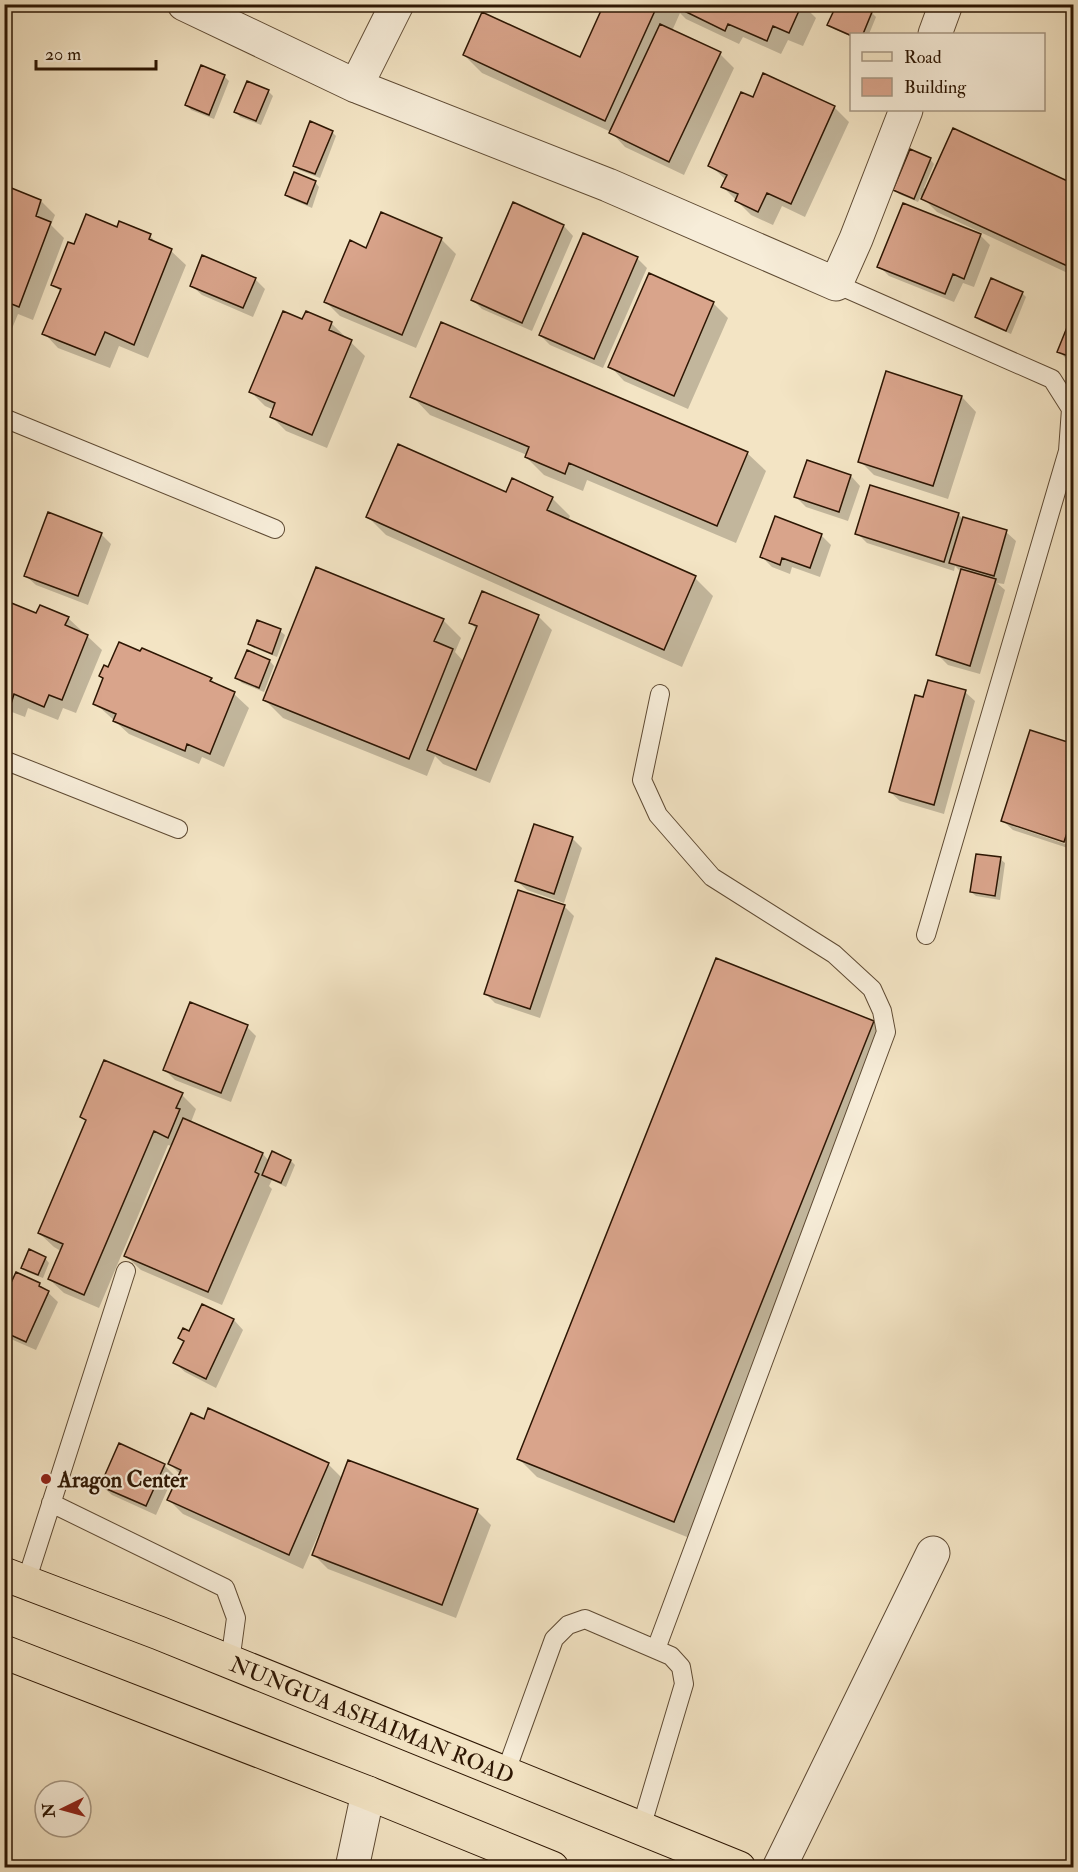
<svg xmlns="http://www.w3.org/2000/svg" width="1078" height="1872" viewBox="0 0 1078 1872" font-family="'IM FELL Double Pica',serif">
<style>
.shadow{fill:#0003;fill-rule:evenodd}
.building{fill:#d9a48b;stroke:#2d1603;stroke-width:1.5}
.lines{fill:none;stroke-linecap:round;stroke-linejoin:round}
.lane-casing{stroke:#5e4a33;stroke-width:20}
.street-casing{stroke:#5e4a33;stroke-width:35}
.primary-casing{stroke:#2d1603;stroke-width:35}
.lane{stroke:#f7edd9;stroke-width:18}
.street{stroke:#f7edd9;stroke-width:33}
.primary{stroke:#f3e4c4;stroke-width:33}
.poi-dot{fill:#8f2418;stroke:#f7edd9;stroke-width:2}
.labels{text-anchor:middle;stroke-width:4.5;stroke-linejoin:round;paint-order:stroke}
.poi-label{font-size:22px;font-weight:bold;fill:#2d1603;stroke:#f7edd9;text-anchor:start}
.street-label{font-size:22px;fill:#2d1603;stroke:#f7edd9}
</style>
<rect width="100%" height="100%" fill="#f3e4c4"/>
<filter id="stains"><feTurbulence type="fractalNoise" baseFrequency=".00333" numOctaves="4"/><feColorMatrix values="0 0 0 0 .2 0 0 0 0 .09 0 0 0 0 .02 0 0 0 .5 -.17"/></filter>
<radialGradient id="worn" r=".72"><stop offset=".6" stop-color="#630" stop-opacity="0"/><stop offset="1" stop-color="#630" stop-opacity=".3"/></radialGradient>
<path class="shadow" d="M597 4H808L806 8 816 18 803 46 788 40 781 54 743 37 739 44 686 19 680 13 672 31 720 54 734 68 684 175 625 147 611 132 482 73 464 55 581 59 604 8Z
M881 4H897L894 11Z
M872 13 876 17 869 34H852V37L834 29 829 25Z
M224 76 229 81 214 119 191 110 187 105Z
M268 91 273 96 261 125 240 117 236 112Z
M834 107 849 122 805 217 782 206 773 225 751 215 723 187 726 180 710 165Z
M332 132 336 136 320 178 299 170 295 165Z
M930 159 934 164 924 188 927 189 1074 186V276L937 212 921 196 918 202 899 194 894 189Z
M315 182 319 187 312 208 291 199 286 195Z
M4 187 41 201 55 215 51 225 64 238 33 320 18 314 11 331 4 328Z
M514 204 564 226 573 236 532 331 482 309 472 299Z
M381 214 442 240 456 254 416 348 340 316 326 302 367 250Z
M118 229 150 236 160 246 171 251 186 265 148 358 119 346 110 368 58 348 44 333 61 292 53 284 75 246Z
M980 235 990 245 974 287 963 283 954 302 889 276 879 266Z
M637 258 647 268 603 368 550 345 540 335Z
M650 275 714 304 728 318 688 409 624 381 610 366Z
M255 279 265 289 253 317 202 295 192 286Z
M1022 293 1026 297 1011 334 981 321 977 316Z
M1074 314V363L1068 361 1059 351Z
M303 321 331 323 365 356 327 448 286 431 272 417 274 410 265 406 251 392Z
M4 336 8 340 4 349Z
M412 396 747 453 766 471 736 543 587 480 583 491 544 475 526 457 527 455 430 415Z
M962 397 976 412 948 499 874 475 860 461Z
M851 476 860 486 848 521 806 507 796 497Z
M507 494 552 498 570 516 568 521 695 578 713 596 682 667 386 535 368 517Z
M958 514 962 518 1006 532 1016 541 1004 584 997 583 1005 590 980 674 948 665 938 655 961 572 955 566 954 571 867 543 857 533Z
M776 518 822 536 831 545 820 577 792 567 790 574 772 567 762 557Z
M101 534 111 544 88 605 36 585 26 576Z
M4 602 37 615 68 618 102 650 76 713 63 708 58 720 28 708 25 717 4 709Z
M538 616 552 630 490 783 443 764 435 756 427 776 283 718 265 700 443 620 461 638 455 652 464 662 477 630 471 623Z
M280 631 285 635 277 657 254 648 249 643Z
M248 652 270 661 274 666 264 692 242 683 237 678Z
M100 676 211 679 219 687 234 694 249 708 224 767 202 757 199 764 129 734 95 703 104 680Z
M965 692 975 701 944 814 900 801 890 792Z
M1074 745V850L1013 830 1003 821ZM1013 823 1072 843 1071 846 1013 826Z
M572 838 582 848 564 903 527 890 517 881Z
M1000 859 1005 863 1000 900 976 896 971 892Z
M564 906 574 916 540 1018 495 1003 485 993Z
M873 1023 891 1041 692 1539 537 1477 519 1459Z
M247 1027 256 1036 231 1102 175 1080 165 1070Z
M182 1095 196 1109 191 1122 263 1154 269 1161H291L295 1165 286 1187 272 1180 269 1186 272 1189 222 1305 141 1270 126 1256 172 1146 168 1145 99 1308 64 1293 49 1279 61 1251 54 1247 39 1233 87 1121 82 1117Z
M45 1258 49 1263 43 1278 27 1272 23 1267Z
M39 1284 58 1302 36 1350 4 1336V1302Z
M202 1306 234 1320 243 1330 216 1388 185 1372 175 1363 184 1343 180 1338 189 1333Z
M209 1410 329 1465 343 1479 477 1511 491 1525 456 1618 328 1569 314 1555 325 1525 323 1524 303 1569 183 1514 169 1500 180 1474 170 1464 204 1421Z
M164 1465 174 1475 156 1515 112 1495 102 1486Z"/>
<path class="building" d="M604 4H658L605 121 463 55 482 12 580 57Z
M670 4H802L789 33 773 26 767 41 728 24 725 31Z
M837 4H857L872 12 863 34H852V36L827 25Z
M660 24 721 52 669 162 609 133Z
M201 65 225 75 209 115 185 105Z
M763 73 835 106 791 204 767 193 758 212 735 201 738 194 721 187 727 175 708 166 741 92 753 97Z
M247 81 269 90 256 121 234 112Z
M310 121 333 131 315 174 293 166Z
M953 128 1074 184V269L921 199Z
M910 149 931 158 914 199 893 190Z
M294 172 316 181 307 204 285 195Z
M4 185 41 200 36 216 51 222 19 307 4 301Z
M513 202 564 225 522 323 471 300Z
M903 203 981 234 964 279 953 274 945 294 877 267Z
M381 212 442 238 402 335 324 302 350 240 366 248Z
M86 214 117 227 119 221 151 234 149 239 172 249 134 345 105 332 95 355 42 334 61 289 51 285 68 242 74 244Z
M583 233 638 257 594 359 539 335Z
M202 255 256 278 243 308 190 286Z
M649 273 714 302 674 396 608 367Z
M991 278 1023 292 1006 331 975 317Z
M1074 310V358L1057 352Z
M283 311 302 319 306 311 332 322 329 330 352 340 312 435 270 417 275 403 249 392Z
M441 322 748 452 717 526 569 463 565 474 525 457 529 447 410 397Z
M886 371 962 396 933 486 858 462Z
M398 444 506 492 512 478 553 497 547 510 696 576 664 650 366 517Z
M807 460 851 475 839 512 794 497Z
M870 485 959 513 944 562 855 534Z
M48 512 102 533 78 596 24 576Z
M775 516 822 534 810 568 782 558 780 565 760 557Z
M963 517 1007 530 994 576 949 563Z
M316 567 444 619 434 641 453 649 409 759 263 700Z
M961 569 996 579 970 666 936 655Z
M482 591 539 615 476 770 427 750 477 626 469 623Z
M4 600 36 613 40 605 69 617 65 625 88 635 62 700 49 695 44 707 14 694 11 704 4 701Z
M257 620 281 629 272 654 248 644Z
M119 642 140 651 142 648 212 678 210 681 235 692 210 754 187 744 185 751 113 721 116 714 93 704 103 678 99 676 104 665 108 667Z
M247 650 270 660 259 688 235 678Z
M928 680 966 690 934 805 889 792 915 695 923 697Z
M1030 730 1074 744V812L1064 842 1001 821Z
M534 824 573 837 554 894 515 881Z
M976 854 1001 857 995 896 970 892Z
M518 890 565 905 530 1009 484 994Z
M716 958 874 1021 674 1522 517 1459Z
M190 1002 248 1025 221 1093 163 1070Z
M104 1060 183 1093 176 1108 180 1109 168 1138 154 1131 84 1295 48 1279 63 1244 38 1233 86 1120 80 1117Z
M183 1118 263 1153 255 1172 259 1174 208 1292 124 1256Z
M272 1151 291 1160 281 1183 262 1175Z
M29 1249 46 1257 38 1275 21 1268Z
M16 1272 40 1283 39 1286 49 1291 26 1342 4 1332V1298Z
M202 1304 234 1319 206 1379 173 1363 184 1341 178 1338 183 1328 189 1331Z
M208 1408 329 1463 289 1555 167 1500 181 1470 168 1464 191 1413 204 1419Z
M119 1443 165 1464 146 1506 100 1486Z
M348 1460 478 1509 442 1605 312 1555Z"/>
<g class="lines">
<defs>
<path id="lane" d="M836 284 1052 379 1071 409 1068 451 926 935
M4 418 275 529
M4 760 178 829
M51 1503 225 1588 236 1618 230 1662
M26 1582 126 1271
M656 1649 886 1032 882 1011 872 989 834 954 712 877 658 815 642 780 660 694
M505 1774 554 1639 568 1625 585 1619 671 1656 681 1667 684 1684 641 1828"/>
<path id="street" d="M184 4 356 86 608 185 836 284 856 239 906 110
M935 34 946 4
M356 86 397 4
M352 1868 368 1793
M779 1868 933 1553"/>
<g id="primary">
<path id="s1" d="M4 1574 159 1633 739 1868"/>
<path d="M4 1652 368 1793 552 1868"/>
</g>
</defs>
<use href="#lane" class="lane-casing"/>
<use href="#street" class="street-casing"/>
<use href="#primary" class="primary-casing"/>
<use href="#lane" class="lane"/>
<use href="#street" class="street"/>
<use href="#primary" class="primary"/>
</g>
<circle class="poi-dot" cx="46" cy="1479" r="6"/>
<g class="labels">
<g class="poi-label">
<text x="58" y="1487">Aragon Center</text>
</g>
<g class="street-label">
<text dy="8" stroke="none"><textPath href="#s1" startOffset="396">NUNGUA ASHAIMAN ROAD</textPath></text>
</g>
</g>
<rect width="1078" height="1872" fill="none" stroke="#f3e4c4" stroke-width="24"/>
<rect x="6" y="6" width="1066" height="1860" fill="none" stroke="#2d1603" stroke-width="3"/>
<rect x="12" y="12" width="1054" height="1848" fill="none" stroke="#2d1603" stroke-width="1.5"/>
<rect x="850" y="33" width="195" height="78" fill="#f7edd9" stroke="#a69783" stroke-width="1.5"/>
<rect x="862" y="52" width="30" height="9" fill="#f3e4c4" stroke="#a69783" stroke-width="1.5"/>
<text x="904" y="63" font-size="18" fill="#2d1603">Road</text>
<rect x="862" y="78" width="30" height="18" fill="#d9a48b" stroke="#a69783" stroke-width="1.5"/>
<text x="904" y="93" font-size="18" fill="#2d1603">Building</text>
<g transform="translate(63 1809) rotate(265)"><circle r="28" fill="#f7edd9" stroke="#a69783" stroke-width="1.5"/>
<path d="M0-4.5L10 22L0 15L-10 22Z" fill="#8f2418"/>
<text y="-9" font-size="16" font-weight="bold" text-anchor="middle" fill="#2d1603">N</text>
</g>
<path d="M36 60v9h120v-9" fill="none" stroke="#2d1603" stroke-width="3"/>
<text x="45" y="60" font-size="18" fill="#2d1603" stroke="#f7edd9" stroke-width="4.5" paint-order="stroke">20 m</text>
<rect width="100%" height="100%" filter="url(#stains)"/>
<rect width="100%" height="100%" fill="url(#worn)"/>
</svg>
